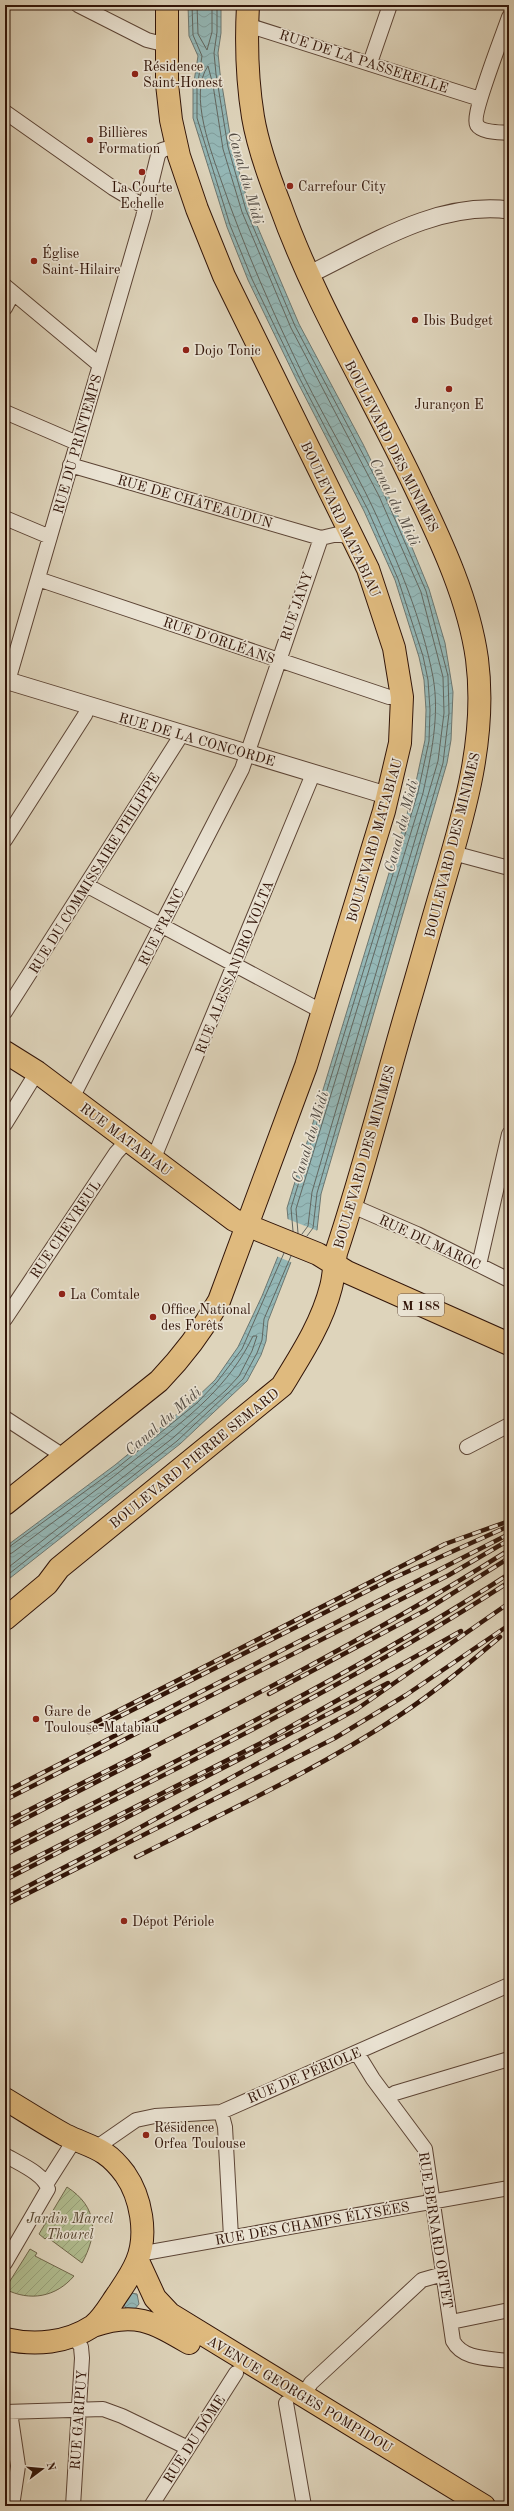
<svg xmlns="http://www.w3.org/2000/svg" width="514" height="2511" viewBox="0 0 514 2511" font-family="'Old Standard TT',serif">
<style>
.garden{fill:url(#garden-furrows);stroke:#71684c}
.water{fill:url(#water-waves);stroke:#6c7670}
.pier{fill:#ded4bb}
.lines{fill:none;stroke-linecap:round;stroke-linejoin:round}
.shore{stroke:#62665f;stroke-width:1}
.minor-casing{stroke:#5c4435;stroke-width:16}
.tertiary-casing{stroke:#5c4435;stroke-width:19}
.primary-casing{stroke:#311408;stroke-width:24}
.minor{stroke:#eae3d3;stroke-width:14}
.tertiary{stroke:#eae3d3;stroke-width:17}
.primary{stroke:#dfba7e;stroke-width:22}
.rail-casing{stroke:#311408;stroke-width:4.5}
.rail{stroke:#eae3d3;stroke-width:3;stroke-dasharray:9;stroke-linecap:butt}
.poi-dot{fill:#8f2418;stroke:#eae3d3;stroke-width:1.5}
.labels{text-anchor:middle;stroke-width:3.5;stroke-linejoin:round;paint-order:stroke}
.shield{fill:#eae3d3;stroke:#685245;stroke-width:1}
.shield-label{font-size:13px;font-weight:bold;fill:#311408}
.street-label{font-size:14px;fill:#311408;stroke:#eae3d3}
.poi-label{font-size:14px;fill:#311408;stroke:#eae3d3;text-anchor:start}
.park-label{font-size:14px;font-style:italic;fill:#574731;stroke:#eae3d3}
.water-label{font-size:15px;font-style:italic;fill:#544d45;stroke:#eae3d3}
</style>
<defs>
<pattern id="garden-furrows" width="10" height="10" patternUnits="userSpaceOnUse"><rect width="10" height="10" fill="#b1bd90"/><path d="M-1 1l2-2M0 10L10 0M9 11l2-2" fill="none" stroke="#99a27b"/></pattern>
<pattern id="water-waves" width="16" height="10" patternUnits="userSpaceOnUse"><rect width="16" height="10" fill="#94b7b6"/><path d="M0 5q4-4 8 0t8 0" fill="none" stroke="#809c9b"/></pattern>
</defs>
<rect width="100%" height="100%" fill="#ded4bb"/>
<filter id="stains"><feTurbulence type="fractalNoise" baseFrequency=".005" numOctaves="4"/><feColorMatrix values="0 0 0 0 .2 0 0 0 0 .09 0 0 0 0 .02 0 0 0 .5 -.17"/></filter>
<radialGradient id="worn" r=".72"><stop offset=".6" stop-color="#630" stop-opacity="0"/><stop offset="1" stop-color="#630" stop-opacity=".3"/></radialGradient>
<path class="garden" d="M67 2187C98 2207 98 2234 82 2263L47 2237 45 2239 39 2234Z
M30 2249 37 2253 35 2256 74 2276C56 2297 30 2302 5 2289Z"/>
<path class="water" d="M188 5H221V33L218 53 220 73 232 147 250 209 299 324 363 444 404 528 429 589 445 643 453 692 451 740 447 763 321 1194 317 1230 291 1262 268 1321 266 1341 261 1355 247 1381 180 1444 5 1582V1547L115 1465 194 1400 215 1380 238 1347 262 1296 289 1229 287 1208 414 791 425 740 426 710 424 680 419 657 395 580 364 511 297 381 248 280 227 227 193 118V88L198 56 189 36Z
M131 2293 137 2294 139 2304 134 2310H127L124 2305Z"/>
<path class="pier" d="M285 1218 318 1231 293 1263 276 1256 287 1229Z"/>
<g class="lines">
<path class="shore" d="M192 5 193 35 202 56 197 88V118L230 225 252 279 300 379 368 510 398 579 423 656 428 680 430 710 429 741 418 792 291 1208 293 1231
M197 5 198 34 207 50 212 32V5
M217 5V32L214 53 216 74 228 147 246 210 295 326 384 494 426 591 448 676 449 713 443 763 317 1193 313 1228 307 1236
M298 1233 296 1209 423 793C431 755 440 716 433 677 422 619 398 562 373 508 352 464 326 421 304 377 273 313 245 250 222 183 212 154 188 94 208 66L213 85 223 149 242 212 291 328 379 496 421 592 443 677 444 713 438 761 312 1192 308 1226 302 1234
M5 1550 117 1468 197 1403 217 1382 242 1349 284 1253
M5 1555 12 1553C57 1519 103 1486 147 1450 189 1417 230 1385 253 1336H257L252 1351 239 1376 226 1390 174 1437 5 1570
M5 1577 177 1441 243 1379 257 1353 262 1340 264 1319 291 1256"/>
<defs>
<path id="minor" d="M78 5 147 40 167 45
M509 17C504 32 471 115 477 125 482 133 501 132 509 133
M247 25 480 99
M370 63 390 5
M5 112 113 188 145 207
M5 286 95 361 100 363
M5 308 13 293
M5 412 77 443
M70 465 321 538
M5 518 50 537
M38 579 389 697H402
M8 681 143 217 158 155 162 150 176 146
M5 840 85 715 88 707
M453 853 509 868
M86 885 323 1012
M5 1012 182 734
M72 1098 242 769 321 538 338 534 353 538
M5 1124 37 1072
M153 1160 313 774
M350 1205 417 1234 509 1280
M479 1265 509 1134
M5 1319 116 1153 127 1141
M5 1418 65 1457
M467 1447 509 1425
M357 2053 373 2079 425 2149 453 2341C463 2360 489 2358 509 2361
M388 2097 395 2093 509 2059
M221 2112 225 2127 231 2237
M97 2147 136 2120 155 2116 221 2112 509 1985
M5 2155C18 2163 45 2174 48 2189L5 2263
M47 2183 75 2139
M139 2254 509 2188
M451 2322 509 2310
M303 2396 311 2383 422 2280 443 2274
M286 2403 304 2506
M5 2412 103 2409 122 2416 188 2448
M10 2412 18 2466 12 2506
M73 2506 82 2358 81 2347 74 2336
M151 2506 236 2373"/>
<path id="tertiary" d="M308 275C370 245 437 201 509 210
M5 680 389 796"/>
<path id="primary" d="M5 1052 37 1072 234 1220 318 1254 347 1272 509 1344
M5 1504 159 1381C183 1356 202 1331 219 1301L306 1066 384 811 400 743 402 697 394 648 368 569 224 276 197 209 179 156 171 120 167 84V5
M5 1619 47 1584 59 1568 282 1386C301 1355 322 1323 331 1287 334 1276 334 1264 336 1253 363 1172 384 1088 408 1006 420 966 431 925 443 885 465 811 487 736 477 659 469 601 442 543 417 491 372 395 316 306 280 205 269 177 258 147 253 117 247 80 246 42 248 5
M5 2099C25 2111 45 2124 65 2135 92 2148 105 2147 125 2174 141 2197 148 2234 137 2261 132 2274 123 2286 115 2298 109 2307 102 2319 93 2326 67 2343 35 2346 5 2339
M138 2261 155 2298 170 2314 484 2506
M93 2326C135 2311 153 2322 189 2343"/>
</defs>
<use href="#minor" class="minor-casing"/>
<use href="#tertiary" class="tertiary-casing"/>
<use href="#primary" class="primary-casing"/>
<use href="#minor" class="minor"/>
<use href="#tertiary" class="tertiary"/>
<use href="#primary" class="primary"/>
<defs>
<path id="rail" d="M269 1694 426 1610 509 1558
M86 1727 445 1544 509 1521
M89 1732 389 1580 509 1526
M5 1792 509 1534
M5 1800 449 1575 509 1540
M5 1822C175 1736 348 1652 509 1550
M5 1829 149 1755
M5 1848C175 1761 349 1678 509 1574
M5 1855C175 1769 349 1686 509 1582
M136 1857C225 1812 317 1770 400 1715 435 1692 467 1665 500 1637
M5 1873 263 1742 461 1631
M5 1880 388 1683
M5 1898 117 1840 357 1709 509 1603
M5 1905 335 1738 406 1695 509 1625"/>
</defs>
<use href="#rail" class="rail-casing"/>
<use href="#rail" class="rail"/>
</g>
<g class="poi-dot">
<circle cx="135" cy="74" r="4"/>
<circle cx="90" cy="140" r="4"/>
<circle cx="142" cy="172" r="4"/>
<circle cx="290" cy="186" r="4"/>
<circle cx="34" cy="261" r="4"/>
<circle cx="415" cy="320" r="4"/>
<circle cx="186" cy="350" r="4"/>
<circle cx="449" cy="389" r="4"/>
<circle cx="62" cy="1294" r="4"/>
<circle cx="153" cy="1317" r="4"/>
<circle cx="36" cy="1719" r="4"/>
<circle cx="124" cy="1921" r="4"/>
<circle cx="146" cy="2135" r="4"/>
</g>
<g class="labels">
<rect class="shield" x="398" y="1294" width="46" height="22" rx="3"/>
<g class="shield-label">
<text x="421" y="1310">M 188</text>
</g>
<g class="street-label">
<text transform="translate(364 61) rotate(18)" y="5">RUE DE LA PASSERELLE</text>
<text transform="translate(77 444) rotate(-74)" y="5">RUE DU PRINTEMPS</text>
<text transform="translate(392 446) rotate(63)" y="5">BOULEVARD DES MINIMES</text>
<text transform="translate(195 501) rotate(16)" y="5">RUE DE CHÂTEAUDUN</text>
<text transform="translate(341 519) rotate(65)" y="5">BOULEVARD MATABIAU</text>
<text transform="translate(296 606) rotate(-71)" y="5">RUE JANY</text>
<text transform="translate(219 640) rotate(19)" y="5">RUE D'ORLÉANS</text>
<text transform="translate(197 739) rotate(16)" y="5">RUE DE LA CONCORDE</text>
<text transform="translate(374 840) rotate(-74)" y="5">BOULEVARD MATABIAU</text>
<text transform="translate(452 845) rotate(-76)" y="5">BOULEVARD DES MINIMES</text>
<text transform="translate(94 873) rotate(-58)" y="5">RUE DU COMMISSAIRE PHILIPPE</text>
<text transform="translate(161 927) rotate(-63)" y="5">RUE FRANC</text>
<text transform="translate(234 967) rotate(-68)" y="5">RUE ALESSANDRO VOLTA</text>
<text transform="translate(126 1139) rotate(37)" y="5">RUE MATABIAU</text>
<text transform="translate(364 1157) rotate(-74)" y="5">BOULEVARD DES MINIMES</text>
<text transform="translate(65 1229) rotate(-56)" y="5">RUE CHEVREUL</text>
<text transform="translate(430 1242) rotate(25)" y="5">RUE DU MAROC</text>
<text transform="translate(194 1458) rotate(-39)" y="5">BOULEVARD PIERRE SEMARD</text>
<text transform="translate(304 2075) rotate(-23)" y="5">RUE DE PÉRIOLE</text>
<text transform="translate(312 2223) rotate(-10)" y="5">RUE DES CHAMPS ÉLYSÉES</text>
<text transform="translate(436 2230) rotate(81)" y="5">RUE BERNARD ORTET</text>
<text transform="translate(300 2394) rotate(31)" y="5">AVENUE GEORGES POMPIDOU</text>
<text transform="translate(78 2420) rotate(-86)" y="5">RUE GARIPUY</text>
<text transform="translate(194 2439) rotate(-57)" y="5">RUE DU DÔME</text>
</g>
<g class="poi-label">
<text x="143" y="71">Résidence<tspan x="143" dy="16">Saint-Honest</tspan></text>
<text x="98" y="137">Billières<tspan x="98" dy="16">Formation</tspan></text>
<text x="298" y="191">Carrefour City</text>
<text x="142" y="192" text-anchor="middle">La Courte<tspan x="142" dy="16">Echelle</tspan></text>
<text x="42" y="258">Église<tspan x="42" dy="16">Saint-Hilaire</tspan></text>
<text x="423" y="325">Ibis Budget</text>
<text x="194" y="355">Dojo Tonic</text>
<text x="449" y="409" text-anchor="middle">Jurançon E</text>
<text x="70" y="1299">La Comtale</text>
<text x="161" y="1314">Office National<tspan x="161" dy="16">des Forêts</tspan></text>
<text x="44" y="1716">Gare de<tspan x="44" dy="16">Toulouse-Matabiau</tspan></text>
<text x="132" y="1926">Dépot Périole</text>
<text x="154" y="2132">Résidence<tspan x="154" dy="16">Orfea Toulouse</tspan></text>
</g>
<g class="park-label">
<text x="70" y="2223">Jardin Marcel<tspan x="70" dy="16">Thourel</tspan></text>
</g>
<g class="water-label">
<text transform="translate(246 178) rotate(74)" y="5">Canal du Midi</text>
<text transform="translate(395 502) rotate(64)" y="5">Canal du Midi</text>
<text transform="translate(401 826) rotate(-75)" y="5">Canal du Midi</text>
<text transform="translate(310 1137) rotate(-73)" y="5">Canal du Midi</text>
<text transform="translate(163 1421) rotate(-41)" y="5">Canal du Midi</text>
</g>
</g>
<rect width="514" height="2511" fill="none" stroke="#ded4bb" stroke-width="20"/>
<rect x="6" y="6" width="502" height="2499" fill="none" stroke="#311408" stroke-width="2"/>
<rect x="10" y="10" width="494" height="2491" fill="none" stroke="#311408"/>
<g transform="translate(42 2469) rotate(74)" stroke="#eae3d3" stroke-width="3" paint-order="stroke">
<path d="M0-3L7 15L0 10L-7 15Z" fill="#311408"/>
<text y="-6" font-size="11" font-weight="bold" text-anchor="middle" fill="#311408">N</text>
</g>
<rect width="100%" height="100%" filter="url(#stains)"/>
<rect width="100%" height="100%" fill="url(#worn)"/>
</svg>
